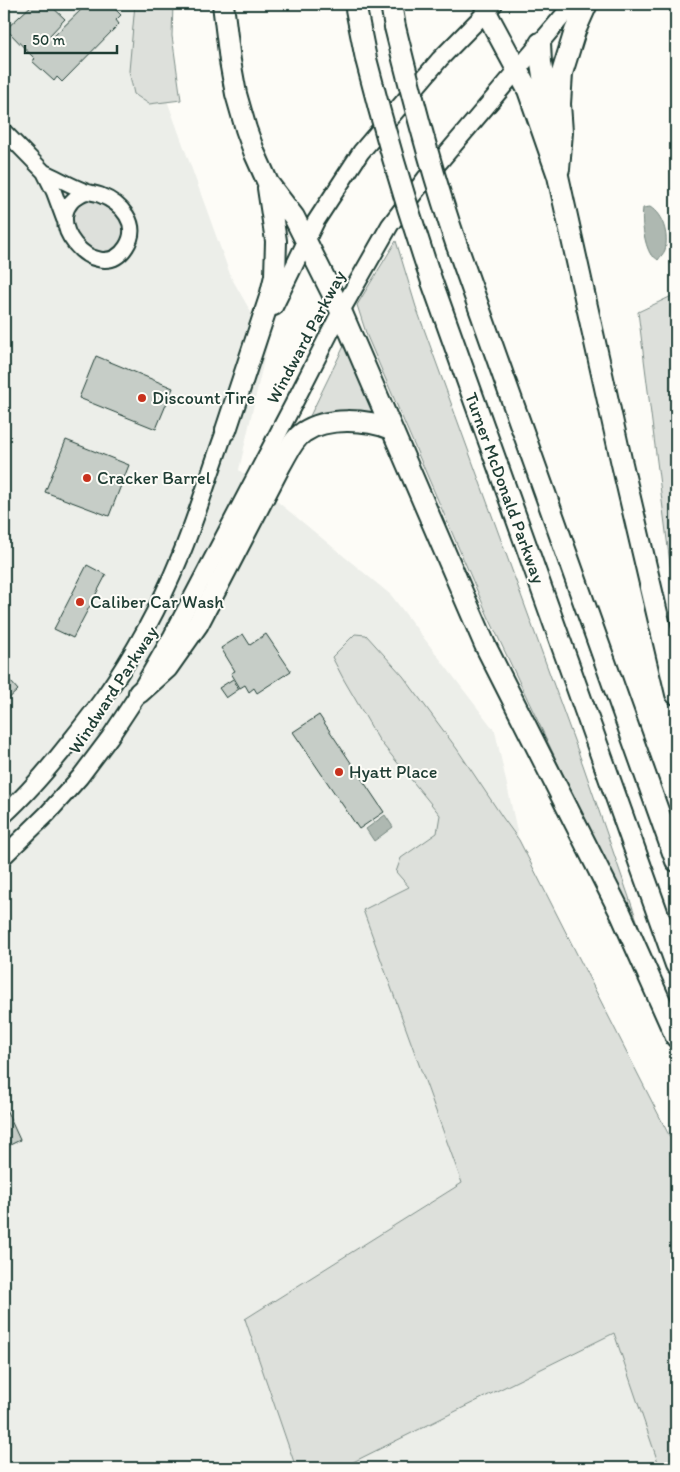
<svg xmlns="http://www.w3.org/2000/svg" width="680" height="1472" viewBox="0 0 680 1472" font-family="Itim,sans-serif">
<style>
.built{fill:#eceee9}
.green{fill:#dde0db;stroke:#7e8e88}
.water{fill:#aeb8b1;stroke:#75877f}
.building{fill:#c6cdc7;stroke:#1f3d34}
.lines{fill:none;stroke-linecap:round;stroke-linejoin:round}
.minor-casing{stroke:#1f3d34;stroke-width:18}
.major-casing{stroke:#1f3d34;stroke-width:20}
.highway-casing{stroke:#1f3d34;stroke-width:24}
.minor{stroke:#fdfcf7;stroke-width:14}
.major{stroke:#fdfcf7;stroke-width:16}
.highway{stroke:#fdfcf7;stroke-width:20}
.highway-bridge-casing{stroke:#1f3d34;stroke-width:24;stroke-linecap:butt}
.highway-bridge{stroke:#fdfcf7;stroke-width:20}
.poi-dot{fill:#c8321e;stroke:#fdfcf7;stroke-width:2}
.labels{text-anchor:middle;stroke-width:4;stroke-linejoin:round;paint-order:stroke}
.street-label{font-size:18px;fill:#1f3d34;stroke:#fdfcf7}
.poi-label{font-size:18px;fill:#1f3d34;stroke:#fdfcf7;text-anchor:start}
</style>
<rect width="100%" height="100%" fill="#fdfcf7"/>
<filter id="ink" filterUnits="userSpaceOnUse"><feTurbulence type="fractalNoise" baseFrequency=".02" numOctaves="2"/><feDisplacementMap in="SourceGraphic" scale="10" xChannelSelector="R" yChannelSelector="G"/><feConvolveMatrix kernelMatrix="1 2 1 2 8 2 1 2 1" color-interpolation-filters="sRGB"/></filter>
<g filter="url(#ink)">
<path class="built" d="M4 4H157L168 103 231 277 268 342 239 470 391 595 495 731 519 840 410 887 363 910 462 1183 245 1319 296 1468H4Z
M614 1333 676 1468H341Z"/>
<path class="green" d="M135 4H173L172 36 181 100 149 104 134 94 129 71Z
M83 199C104 199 111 207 125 221V237L116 250 108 253 101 254 85 248 73 229 71 210Z
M396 241 416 307 583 765 640 929 636 928 488 616 367 336 357 305Z
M676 294V611L638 312Z
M345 344 376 414 310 420V416Z
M355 634 366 635 403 676 457 749 503 818 519 840 676 1149V1468H660L614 1333 341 1468H296L245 1319 462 1183 363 910 409 887 396 872 401 858 437 833 440 815 379 740 344 680 332 657Z"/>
<path class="water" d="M650 207C663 215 669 235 665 250 664 253 660 257 658 260 657 259 652 255 651 255 644 244 641 220 643 208Z
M385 815 393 827 374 841 366 829Z"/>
<path class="building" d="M33 4H49L65 19 50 35 52 38 87 4H110L121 15 116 20 119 24 62 82 57 77 54 81 32 61 35 59 6 29Z
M4 190 10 195 4 202Z
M96 356 173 388 156 429 79 398Z
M66 440 129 465 109 516 45 492Z
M87 565 106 575 73 638 54 629Z
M243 634 250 645 266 634 291 671 257 693 254 688 249 692 245 685 240 688 231 673 235 671 221 648Z
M4 674 18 690 4 703Z
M233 679 239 689 226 698 219 688Z
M319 715 384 812 359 829 293 732Z
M4 1105 20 1140 4 1148Z"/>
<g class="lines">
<defs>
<path id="minor" d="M4 131 44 172 54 192 64 219
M44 172C58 178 71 186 85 191 90 193 95 193 100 195 121 203 141 224 126 247 98 290 31 214 86 192"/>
<path id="major" d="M274 307 316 221 361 152 440 59 494 4
M4 815C29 792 51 766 72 739 83 725 94 711 104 697 134 654 160 606 180 557 199 512 212 464 230 418
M4 856 47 814 80 777 110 737 139 693 172 636 293 405 341 311 390 225 425 179 573 4"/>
<path id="highway" d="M223 4 230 61 236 94 246 129 255 154 268 183 294 217 341 311 485 645 621 914 676 1037
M355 4 366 59
M391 4 395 27
M485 4 486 12 528 90 558 176 622 464 676 694
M540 43 541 63 547 101 545 122
M559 169 562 132 560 104 562 73 575 31 587 4
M457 246 676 861
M432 282 676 965
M226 430 270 297 275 276 276 241 268 188
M139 693 167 668 198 624 281 464C287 454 293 439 304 432 326 417 367 419 391 429"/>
</defs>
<use href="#minor" class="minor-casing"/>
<use href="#major" class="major-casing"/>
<use href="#highway" class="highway-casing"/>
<use href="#minor" class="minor"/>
<use href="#major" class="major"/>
<use href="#highway" class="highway"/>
<defs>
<path id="highway-bridge" d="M395 27C413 101 432 174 457 246
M366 59C385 134 407 208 432 282"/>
</defs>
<use href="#highway-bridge" class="highway-bridge-casing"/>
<use href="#highway-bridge" class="highway-bridge"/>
</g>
</g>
<g class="poi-dot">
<circle cx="142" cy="398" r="5"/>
<circle cx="87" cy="478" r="5"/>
<circle cx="80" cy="602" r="5"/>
<circle cx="339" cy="772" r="5"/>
</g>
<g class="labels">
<g class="street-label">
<text transform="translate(306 337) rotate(-62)" y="6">Windward Parkway</text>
<text transform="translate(505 488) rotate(70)" y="6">Turner McDonald Parkway</text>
<text transform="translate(113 690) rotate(-57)" y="6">Windward Parkway</text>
</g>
<g class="poi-label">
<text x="152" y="404">Discount Tire</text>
<text x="97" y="484">Cracker Barrel</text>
<text x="90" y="608">Caliber Car Wash</text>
<text x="349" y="778">Hyatt Place</text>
</g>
</g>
<rect width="680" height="1472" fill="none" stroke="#fdfcf7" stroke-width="20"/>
<rect x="10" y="10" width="660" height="1452" fill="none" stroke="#1f3d34" stroke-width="2" filter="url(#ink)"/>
<path d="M25 45v8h92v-8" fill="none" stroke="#1f3d34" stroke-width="2.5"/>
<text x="32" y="45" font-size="15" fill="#1f3d34" stroke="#fdfcf7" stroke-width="4" paint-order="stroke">50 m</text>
</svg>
